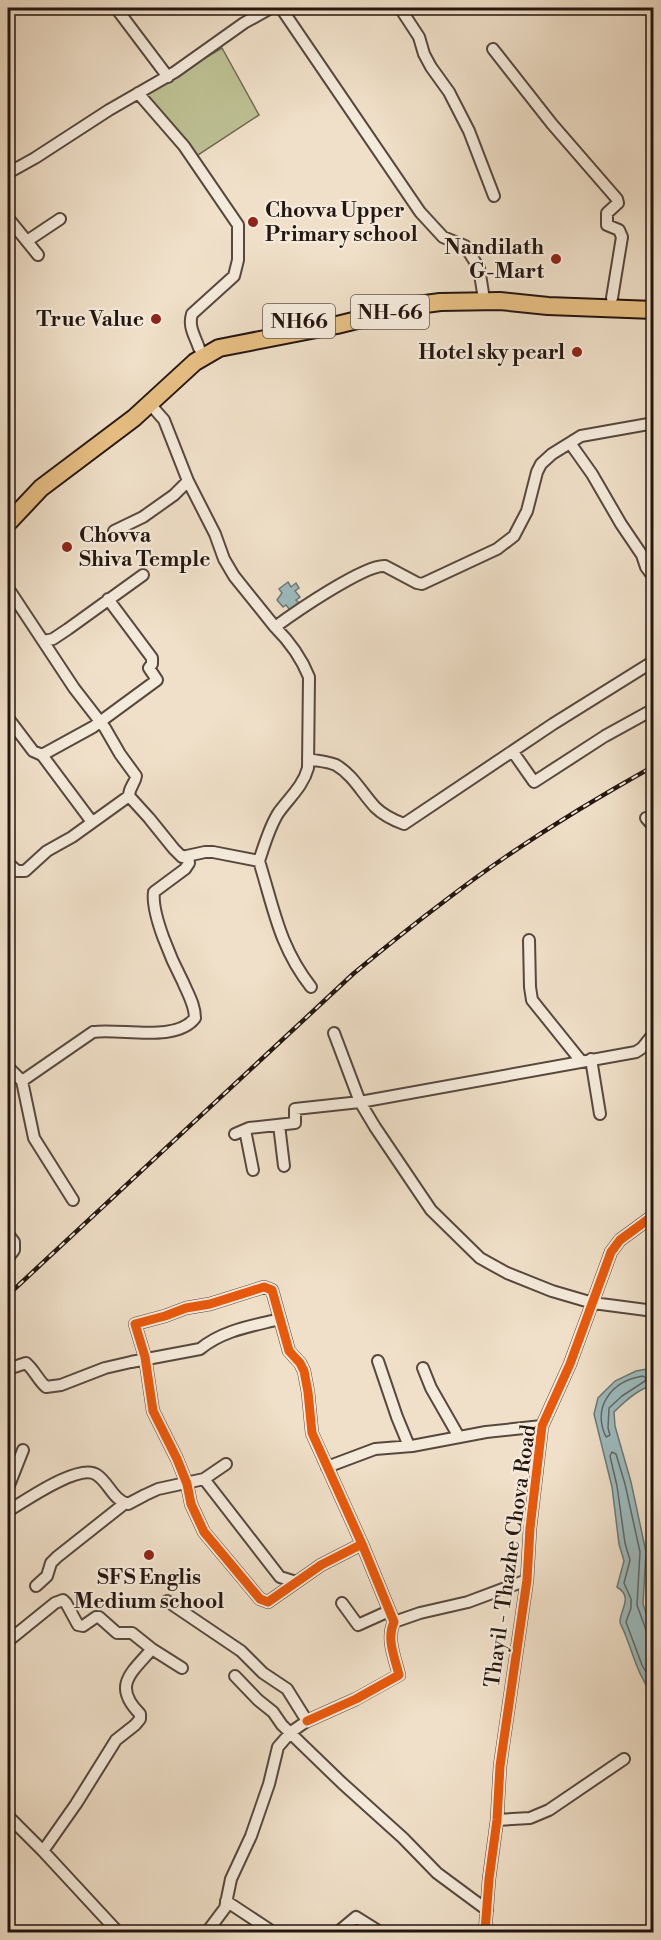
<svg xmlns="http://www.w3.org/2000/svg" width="661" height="1940" viewBox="0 0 661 1940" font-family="'Libre Bodoni',serif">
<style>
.green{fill:#bdc194;stroke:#706c52;stroke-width:1.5}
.water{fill:#9dbbbe;stroke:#6d7978;stroke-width:1.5}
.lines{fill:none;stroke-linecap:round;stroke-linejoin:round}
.shore{stroke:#606867;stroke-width:1.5}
.minor-casing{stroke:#57483e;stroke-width:14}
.highway-casing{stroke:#241610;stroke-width:20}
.minor{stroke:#f5ebdc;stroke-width:10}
.highway{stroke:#e8c084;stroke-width:16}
.rail-casing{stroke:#241610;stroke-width:4.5}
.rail{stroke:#f5ebdc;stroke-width:2;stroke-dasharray:7;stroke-linecap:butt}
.cycleway-casing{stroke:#f5ebdc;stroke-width:13}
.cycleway{stroke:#e8590c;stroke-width:9}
.poi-dot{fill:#8f2418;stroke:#f5ebdc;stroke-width:2}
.labels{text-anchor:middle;stroke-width:4.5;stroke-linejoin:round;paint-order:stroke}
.shield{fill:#f5ebdc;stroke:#63564d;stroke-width:1.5}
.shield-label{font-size:20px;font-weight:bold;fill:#241610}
.poi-label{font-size:21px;font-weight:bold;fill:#241610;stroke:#f5ebdc;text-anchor:end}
.street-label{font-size:21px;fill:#241610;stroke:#f5ebdc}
</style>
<rect width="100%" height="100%" fill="#f0e0c9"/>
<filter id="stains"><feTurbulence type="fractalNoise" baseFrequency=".00333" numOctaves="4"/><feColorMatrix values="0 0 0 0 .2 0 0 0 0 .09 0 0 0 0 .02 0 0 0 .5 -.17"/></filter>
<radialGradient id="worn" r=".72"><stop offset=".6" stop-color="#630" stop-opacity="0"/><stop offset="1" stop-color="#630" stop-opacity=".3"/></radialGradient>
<path class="green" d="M222 48 259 115 195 157 145 93Z"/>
<path class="water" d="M288 582 291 587 296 583 299 588 295 591 300 597 296 600 299 603 290 610 286 605 283 607 277 600 282 593 279 589Z
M653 1368V1385C638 1389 625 1401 614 1412L615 1426 631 1482 646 1552 643 1604 653 1633V1695C638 1676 634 1656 625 1634 624 1630 620 1625 620 1621 621 1608 633 1597 617 1587L624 1561 619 1544 612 1487 594 1414 598 1398 615 1381 636 1371Z"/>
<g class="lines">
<path class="shore" d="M643 1376 646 1378 645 1381 622 1396 609 1408 608 1428 610 1435 606 1437C592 1407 611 1381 643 1376Z
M654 1633H649L646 1630 637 1605 640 1552 625 1484 616 1454 612 1452 610 1456 617 1486 625 1543 630 1560 624 1583 631 1599V1608L626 1622 642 1665 654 1686"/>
<defs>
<path id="minor" d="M116 8 168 77
M281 8 420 212 443 237 465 246 479 268 483 293
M400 8 419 37 424 54 431 67 449 92 469 131 494 196
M493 49 552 124 617 199 618 203 607 213V225L619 230 622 237 612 298
M138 93 184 146 238 225V260L234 276 192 314C188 327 195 336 199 348
M8 173 35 158 109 110 175 72 244 23 271 8
M8 218 38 255
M27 241 60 219
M150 404 164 420 188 481 215 534 224 559 234 576 275 627C294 613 365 564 385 566L417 583 422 584 497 549 514 536 527 511 537 472 541 464 552 454 581 436 654 423
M570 443 592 474 621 524 642 555 646 567 654 578
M114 531 143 517 174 495 188 481
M8 588 74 688 105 728 120 754 136 776C135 784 129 787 129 796L149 818 174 849 182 857 205 852H213L259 861C264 846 270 825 279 812 290 797 303 786 308 768L309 677C301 657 290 642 275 627
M44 641 53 639 68 629 143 575
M8 718 33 751 42 755 93 727 157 680 149 668 152 664V658L108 599
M513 752 534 782 605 736 654 709
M42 755 92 822
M308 759C317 761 327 761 336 765 353 775 362 793 375 807 383 815 393 820 404 824L553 724 654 661
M646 818 654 827
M259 861C274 909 279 946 311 987
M8 863 17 871H25L47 851 72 837 129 796
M529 940 530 987 532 1000 581 1061
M334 1033 360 1102 375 1127 431 1210 480 1258 507 1273 552 1291 593 1303 654 1311
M591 1059 600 1114
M8 1067 22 1081 34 1138 73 1200
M22 1081 93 1032C121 1028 176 1043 195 1018 195 1005 188 994 183 982 172 961 151 914 154 892L185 869 189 863 188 857
M279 1125 284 1166
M245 1130 253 1170
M235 1134 249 1128 295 1123V1109L360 1102 636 1052 642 1048 654 1033
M8 1234 14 1242V1250L8 1258
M378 1361 397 1417 409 1446
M423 1368 431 1388 459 1437
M8 1369 26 1363C35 1371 38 1380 46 1387L61 1385 105 1368 131 1362 200 1349C223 1330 252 1326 280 1319
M327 1467 375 1449 412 1446 486 1432 542 1426
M204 1479 280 1577 296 1582
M8 1488 23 1450
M8 1511C25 1501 80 1462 97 1475 109 1483 113 1500 128 1504L145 1495 158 1489 204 1479 226 1464
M36 1586 47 1576 51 1563 57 1557 124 1504
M167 1601 241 1651 263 1673 287 1689 307 1721 291 1732 278 1747 269 1784 251 1836 231 1879 225 1908 207 1932
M342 1603 358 1625 389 1611
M394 1622 420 1613 468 1602 527 1580
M8 1641 55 1603 63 1600 66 1603 78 1625 83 1626 96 1617H99L117 1633H132L152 1649 182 1668
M235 1676 258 1700 273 1712 282 1725 342 1783 403 1838 437 1873 487 1910
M307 1721 356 1699 399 1675C395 1658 386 1639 394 1622L362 1544 312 1433 308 1392 304 1371 300 1363 289 1351 272 1290 264 1287 210 1304 186 1308 165 1316 135 1324 145 1357 153 1411 177 1459 187 1484 191 1504 204 1532 260 1599 268 1602 321 1565 362 1544
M8 1816 43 1851 118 1932
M497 1820 530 1818 549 1810 624 1759
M43 1851 76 1804 116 1740 135 1725 140 1719V1714C112 1686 131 1673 152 1649
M226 1901 273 1932
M338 1932 356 1917 380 1932
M485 1932 489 1879 497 1820 500 1766 527 1580 530 1528 542 1426 570 1364 611 1252 620 1240 654 1215"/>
<path id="highway" d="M8 523 41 488 134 418 195 362 219 348 337 325 418 305 440 302 500 301 548 306 654 310"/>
</defs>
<use href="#minor" class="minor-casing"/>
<use href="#highway" class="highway-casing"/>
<use href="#minor" class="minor"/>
<use href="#highway" class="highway"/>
<defs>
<path id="rail" d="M8 1295 353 974C383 949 414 924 446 900 511 850 582 806 654 766"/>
</defs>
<use href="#rail" class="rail-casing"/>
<use href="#rail" class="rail"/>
<defs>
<path id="cycleway" d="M307 1721 356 1699 399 1675C395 1658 386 1639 394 1622L362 1544 312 1433 308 1392 304 1371 300 1363 289 1351 272 1290 264 1287 210 1304 186 1308 165 1316 135 1324 145 1357 153 1411 177 1459 187 1484 191 1504 204 1532 260 1599 268 1602 321 1565 362 1544
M485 1932 489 1879 497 1820 500 1766 527 1580 530 1528 542 1426 570 1364 611 1252 620 1240 654 1215"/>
</defs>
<use href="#cycleway" class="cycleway-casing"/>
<use href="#cycleway" class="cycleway"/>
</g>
<g class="poi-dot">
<circle cx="253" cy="222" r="6"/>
<circle cx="556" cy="259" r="6"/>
<circle cx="156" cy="319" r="6"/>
<circle cx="577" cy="352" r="6"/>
<circle cx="67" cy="547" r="6"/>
<circle cx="149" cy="1555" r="6"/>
</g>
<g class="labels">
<g class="shield">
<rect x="351" y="295" width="78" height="34" rx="4.5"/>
<rect x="263" y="304" width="72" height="34" rx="4.5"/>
</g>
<g class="shield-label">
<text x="390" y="319">NH-66</text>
<text x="299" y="328">NH66</text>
</g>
<g class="poi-label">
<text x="265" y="217" text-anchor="start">Chovva Upper<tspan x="265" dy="24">Primary school</tspan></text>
<text x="544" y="254">Nandilath<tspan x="544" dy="24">G-Mart</tspan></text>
<text x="144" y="326">True Value</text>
<text x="565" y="359">Hotel sky pearl</text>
<text x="79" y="542" text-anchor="start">Chovva<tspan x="79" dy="24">Shiva Temple</tspan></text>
<text x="149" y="1584" text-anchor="middle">SFS Englis<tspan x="149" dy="24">Medium school</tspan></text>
</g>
<g class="street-label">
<text transform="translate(510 1556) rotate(-82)" y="7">Thayil - Thazhe Chova Road</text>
</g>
</g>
<rect width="661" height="1940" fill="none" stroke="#f0e0c9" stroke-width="30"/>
<rect x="9" y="9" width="643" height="1922" fill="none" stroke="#241610" stroke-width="3"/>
<rect x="15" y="15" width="631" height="1910" fill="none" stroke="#241610" stroke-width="1.5"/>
<rect width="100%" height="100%" filter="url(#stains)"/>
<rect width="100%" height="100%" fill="url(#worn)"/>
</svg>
